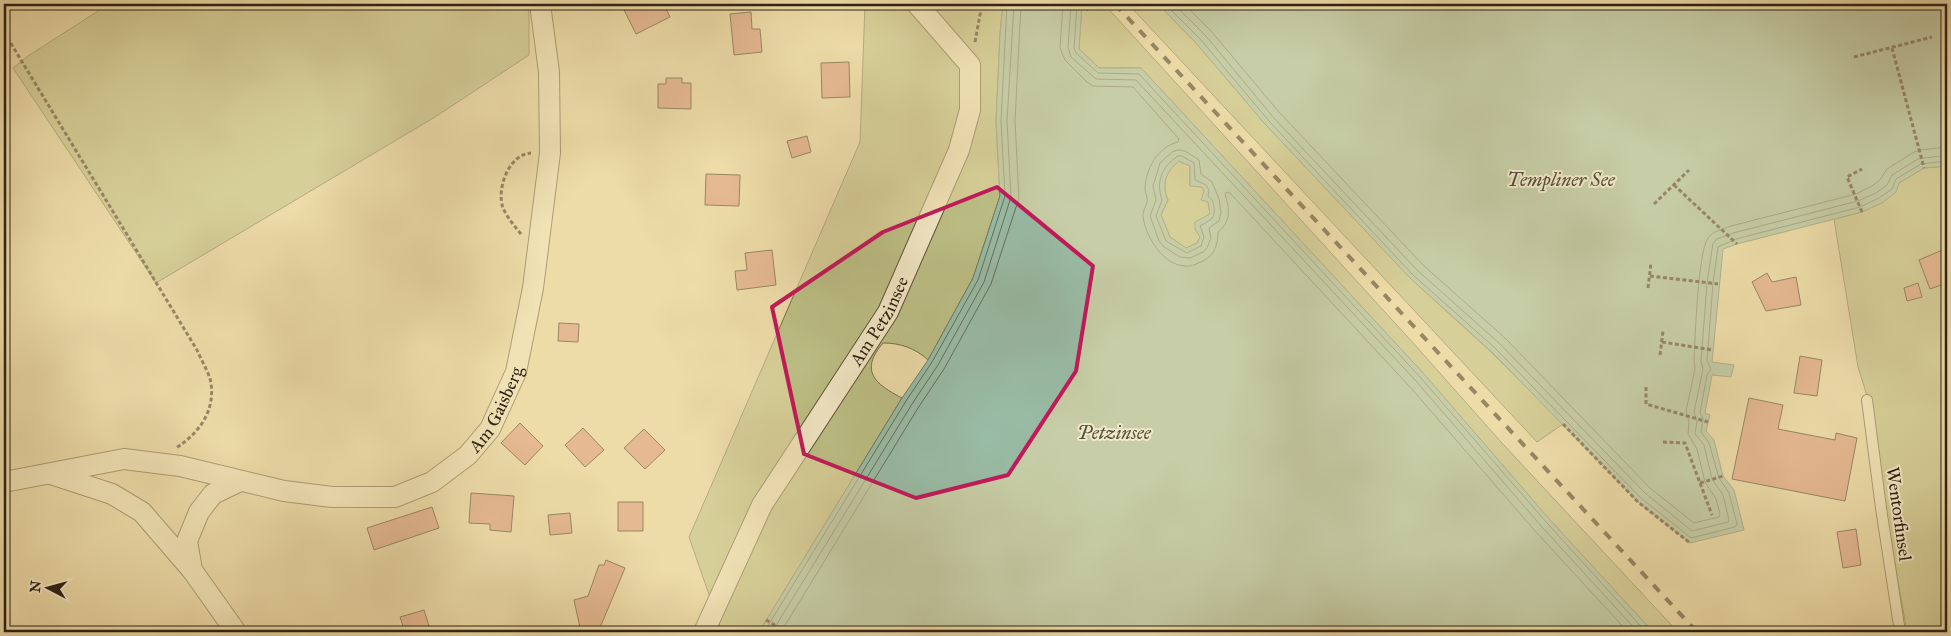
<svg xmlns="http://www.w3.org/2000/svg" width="1951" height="636" viewBox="0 0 1951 636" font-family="'IM FELL Great Primer',serif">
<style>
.green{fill:#bcbf85;stroke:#76704c}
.water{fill:#99bca6;stroke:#6f7e6b;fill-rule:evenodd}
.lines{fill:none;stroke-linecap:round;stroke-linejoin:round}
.shore{stroke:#646e5c;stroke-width:1}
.building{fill:#dc8f77;stroke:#2f2113}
.service-casing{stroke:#5e5038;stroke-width:12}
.minor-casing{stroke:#5e5038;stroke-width:22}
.path{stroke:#2f2113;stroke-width:3;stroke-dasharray:4 2.5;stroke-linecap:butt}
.service{stroke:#f3e8c6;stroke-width:10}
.minor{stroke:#f3e8c6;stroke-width:20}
.rail{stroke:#2f2113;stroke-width:4;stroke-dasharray:9 9;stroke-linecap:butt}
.marked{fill:none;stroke:#c2185b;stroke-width:4;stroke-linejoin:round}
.labels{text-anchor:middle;stroke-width:4;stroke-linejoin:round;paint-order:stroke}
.street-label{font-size:18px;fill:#2f2113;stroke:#f3e8c6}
.water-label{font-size:19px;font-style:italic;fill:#4f503f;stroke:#f3e8c6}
</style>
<rect width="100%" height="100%" fill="#eddca8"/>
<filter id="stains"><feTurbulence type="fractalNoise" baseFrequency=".004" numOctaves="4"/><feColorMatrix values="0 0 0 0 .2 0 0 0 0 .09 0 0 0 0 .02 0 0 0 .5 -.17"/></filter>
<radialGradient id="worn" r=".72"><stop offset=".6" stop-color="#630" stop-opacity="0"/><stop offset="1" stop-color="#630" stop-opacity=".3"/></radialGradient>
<path class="green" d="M109 4H529V55L435 117 156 283 13 68 28 56Z
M865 4H1003L1000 34 996 121 1000 196 973 278 928 360C915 348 900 343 883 343 859 371 875 384 902 398L759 632H722L689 537 860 142Z
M1082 4H1104L1415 345 1501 442 1678 632H1653L1550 520 1424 374 1141 68H1099L1079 49Z
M1128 4H1158L1197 44 1265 124 1410 278 1491 352 1563 424 1537 442Z
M1179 161 1190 166V185L1202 187 1208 202 1210 214 1195 229 1200 237 1197 243 1186 248 1170 237 1161 215 1168 200C1161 183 1166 172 1179 161Z
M1947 166V632H1907L1885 508 1869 402 1858 367 1834 219 1862 212 1899 183 1924 168Z"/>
<path class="water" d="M1003 4H1082L1079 49 1099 68H1141L1424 374 1550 520 1653 632H759L902 398 928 360 973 278 1000 196 996 121 1000 34ZM1179 161 1190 166V186L1202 187 1204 191 1201 200 1208 202 1210 214 1195 222V229L1200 237 1197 243 1186 248 1170 237 1161 215 1168 200C1161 183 1166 172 1179 161Z
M1158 4H1947V166L1924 168 1899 183 1896 192 1882 203 1862 212 1737 244 1723 249 1712 362 1734 365 1731 377 1712 375 1705 413 1710 415 1706 431 1714 440 1723 476 1734 490 1744 530 1690 543 1638 502 1492 352 1410 278 1265 124 1197 44Z"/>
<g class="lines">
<path class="shore" d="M1063 4 1060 48 1065 60 1087 82 1093 86 1133 87 1179 139 1178 142C1158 147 1146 168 1145 188 1145 192 1147 195 1147 199 1148 205 1142 210 1143 217 1146 237 1163 265 1185 266 1192 267 1198 263 1203 261 1215 255 1218 244 1218 232 1231 222 1230 209 1225 194L1227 192 1230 193 1410 387 1536 532 1628 632
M1071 4 1068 48 1071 57 1096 79 1136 80 1416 381 1542 527 1638 632
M1077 4 1074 48 1076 53 1098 73 1139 74 1420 377 1547 523 1646 632
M1165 4 1201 40 1269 121 1413 275 1495 348 1641 498 1691 538 1735 527 1737 524 1729 493 1719 478 1709 443 1701 432 1703 419 1700 413 1707 375 1711 369 1707 361 1713 283 1718 247 1736 239 1860 207 1879 198 1892 189 1896 179 1921 164 1947 161
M1174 4 1206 36 1273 117 1417 270 1500 344 1645 493 1692 531 1728 522 1729 520 1723 495 1712 479 1704 445 1695 434 1697 421 1694 412 1703 369 1701 361 1707 283 1713 243 1717 239 1733 233 1858 201 1876 193 1887 185 1892 175 1918 159 1947 155
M1184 4 1211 31 1279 112 1423 265 1505 338 1650 488 1694 523 1719 517 1720 514 1716 499 1705 482 1697 449 1688 434 1689 422 1686 411 1695 369 1694 361C1695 340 1698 251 1708 238 1713 231 1723 229 1731 226L1856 194 1872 186 1880 180 1887 169 1914 152 1921 150 1947 147
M1178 150 1185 151 1199 160 1201 174 1212 182 1219 199 1221 212 1219 221 1209 228 1211 238 1207 248 1203 252 1190 258 1180 257 1164 247 1159 241 1150 216 1156 200 1153 186 1160 163 1172 152Z
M1178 156H1182L1194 163 1195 180 1206 185 1209 190 1208 196C1213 200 1213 202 1214 207 1216 220 1209 220 1200 226L1204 237 1201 246 1187 253 1166 241 1156 216 1162 200C1156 182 1161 167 1178 156Z
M764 632 906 401 932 362 978 280 1005 196 1001 121 1007 4
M772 632 912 404 938 365 984 282 1011 197 1007 121 1014 4
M781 632 918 408 944 369 991 284 1019 198 1015 121 1021 4"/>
</g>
<path class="building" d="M621 4H664L670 17 636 34Z
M751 12 752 29H760L762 52 734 55 730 14Z
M849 62 850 97 822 98 821 63Z
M666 78H682V83H691V109L658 108V84H666Z
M807 136 811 152 792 158 787 141Z
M706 174 740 175 739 206 705 205Z
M1947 248V283L1930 289 1919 260Z
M772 250 776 285 737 290 735 271 747 270 745 253Z
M1767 273 1772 282 1796 277 1801 305 1766 311 1752 282Z
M1918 283 1922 297 1907 301 1904 288Z
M559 323 579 324 578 342 558 341Z
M1800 356 1822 360 1817 396 1794 393Z
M1749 398 1783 405 1778 429 1835 440 1836 433 1857 438 1845 501 1732 479Z
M520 423 543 446 525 465 501 443Z
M583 428 604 450 585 467 565 445Z
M644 429 665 450 645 469 624 448Z
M471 493 514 496 511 532 490 530V524L469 523Z
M618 502H643V531H618Z
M432 507 439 528 374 550 367 528Z
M570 513 572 533 550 535 548 515Z
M1856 529 1861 565 1843 568 1837 532Z
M606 560 625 568 599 630 581 632 574 600 588 596 599 565H604Z
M424 610 431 632H405L400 617Z"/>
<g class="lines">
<defs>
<path id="service" d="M1867 400 1881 508 1900 632"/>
<g id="minor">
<path d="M51 474 112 494 142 512 192 570"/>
<path id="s1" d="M4 482 124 459 180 466 284 491 332 497H395L432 482 468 455 490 429 516 372 533 288 550 153 549 72 540 4"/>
<path d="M236 632 192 570 187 541 199 512 213 494 240 481"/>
<path id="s2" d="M704 632 762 505 888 312 959 150 970 110V65L917 4"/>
</g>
</defs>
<use href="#service" class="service-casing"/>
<use href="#minor" class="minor-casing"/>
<path class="path" d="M1076 4V6L1086 10 1093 4
M4 32 197 350C201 360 209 372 211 383 215 412 199 433 176 448
M975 42 982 4
M1892 48 1924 168
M1854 57 1932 37
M1674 185 1737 244
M1654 204 1689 170
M1862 212 1847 177 1862 169
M521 234C515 227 507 217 503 208 496 189 509 154 531 153
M1650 276 1718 284
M1648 288 1651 263
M1662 342 1713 350
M1660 355 1663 331
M1646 387V404L1708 422
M1563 424 1638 502 1690 543
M1663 442 1685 443 1712 515
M1700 483 1723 476
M766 620 787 632"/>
<use href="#service" class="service"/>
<use href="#minor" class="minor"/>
<path class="rail" d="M1115 4 1697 632"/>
</g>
<path d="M0 0H1951V636H0ZM997 187 1093 266 1076 371 1008 475 916 498 804 454 772 307 883 232Z" fill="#eddca8" fill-opacity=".55" fill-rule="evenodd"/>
<path class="marked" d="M997 187 1093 266 1076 371 1008 475 916 498 804 454 772 307 883 232Z"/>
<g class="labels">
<g class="street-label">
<text dy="6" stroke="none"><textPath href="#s2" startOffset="358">Am Petzinsee</textPath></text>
<text dy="6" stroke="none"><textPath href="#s1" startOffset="536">Am Gaisberg</textPath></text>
<text transform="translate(1899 514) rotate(82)" y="6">Wentorfinsel</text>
</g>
<g class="water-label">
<text x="1561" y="186">Templiner See</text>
<text x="1114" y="439">Petzinsee</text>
</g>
</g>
<rect width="1951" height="636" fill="none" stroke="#eddca8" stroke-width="20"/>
<rect x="5" y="5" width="1941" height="626" fill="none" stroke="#2f2113" stroke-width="2.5"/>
<rect x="10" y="10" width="1931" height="616" fill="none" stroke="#2f2113"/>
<g transform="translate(48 588) rotate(276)" stroke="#f3e8c6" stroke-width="4" paint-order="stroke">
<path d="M0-4L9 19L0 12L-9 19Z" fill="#2f2113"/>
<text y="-8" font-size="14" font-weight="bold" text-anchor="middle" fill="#2f2113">N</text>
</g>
<rect width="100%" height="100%" filter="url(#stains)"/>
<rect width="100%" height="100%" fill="url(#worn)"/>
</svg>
